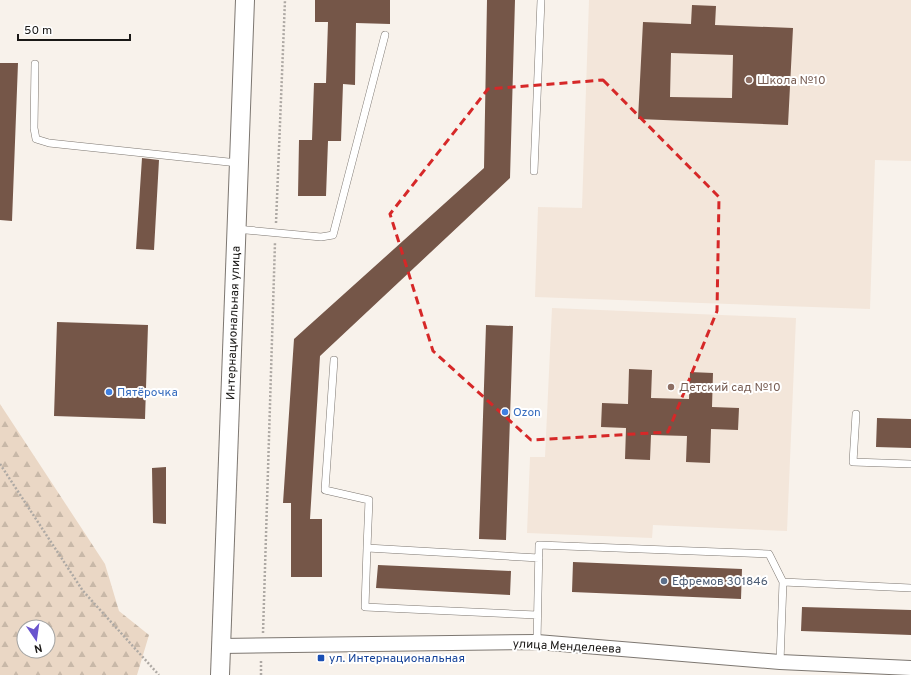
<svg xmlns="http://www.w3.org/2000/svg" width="911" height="675" viewBox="0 0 911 675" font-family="Overpass,sans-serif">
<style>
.built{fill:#f3e6da}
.forest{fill:url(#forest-firs);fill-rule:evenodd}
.building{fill:#755648;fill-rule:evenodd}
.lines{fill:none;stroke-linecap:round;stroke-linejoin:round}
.service-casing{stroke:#7d7771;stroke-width:8}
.minor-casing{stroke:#7d7771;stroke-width:16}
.tertiary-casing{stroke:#7d7771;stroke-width:20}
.path{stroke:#aea9a4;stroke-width:2.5;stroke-dasharray:2 2;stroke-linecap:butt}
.service{stroke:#fff;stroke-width:7}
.minor{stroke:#fff;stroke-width:14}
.tertiary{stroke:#fff;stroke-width:18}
.marked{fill:none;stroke:#d62828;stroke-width:3;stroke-dasharray:8 5;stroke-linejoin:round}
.education-dot{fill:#8d6e63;stroke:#fff;stroke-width:1.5}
.shop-dot{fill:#3f7fe0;stroke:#fff;stroke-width:1.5}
.service-dot{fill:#5c6f8a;stroke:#fff;stroke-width:1.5}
.transit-dot{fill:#1a4fb4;stroke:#fff;stroke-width:1.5}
.labels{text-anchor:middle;stroke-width:4;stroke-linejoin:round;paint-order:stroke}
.education-label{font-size:12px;fill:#785e54;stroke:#fff;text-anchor:start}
.street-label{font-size:12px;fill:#1a1816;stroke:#fff}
.shop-label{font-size:12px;fill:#366cbe;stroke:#fff;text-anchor:start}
.service-label{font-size:12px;fill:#4e5e75;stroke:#fff;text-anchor:start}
.transit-label{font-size:12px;fill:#164399;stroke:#fff;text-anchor:start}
</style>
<defs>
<pattern id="forest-firs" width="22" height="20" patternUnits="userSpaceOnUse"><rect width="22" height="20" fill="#ead7c5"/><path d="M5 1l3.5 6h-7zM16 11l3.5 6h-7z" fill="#c8b8a8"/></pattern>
</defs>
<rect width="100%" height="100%" fill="#f8f2eb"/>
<path class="built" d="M589 0H911V161L875 160 870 309 535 297 538 207 582 208Z
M552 308 796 318 787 531 653 525 652 538 527 533 530 457H545Z"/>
<path class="forest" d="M0 404 105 564 119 611 149 635 137 675H0ZM24 627H48V651H24Z"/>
<path class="building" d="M315 0H390V24L356 23 355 85 343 84 341 141H328L326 196H298L299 140H312L314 83H326L328 22H315Z
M487 0H515L510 178 320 356 310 519H322V577H291V503H283L294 339 484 168Z
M692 5 716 6 715 25 793 28 788 125 638 119 643 22 691 24ZM671 53 733 55 732 98 670 97Z
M0 63H18L12 221 0 220Z
M142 158 159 160 154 250 136 249Z
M57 322 148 325 145 419 54 416Z
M486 325 513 326 506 540 479 539Z
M629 369 652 370 651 398 689 399 690 372 713 373 712 407 739 408 738 430 711 429 710 463 686 462 687 436 651 435 650 460 625 459 626 428 601 427 602 403 628 404Z
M877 418 911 419V448L876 447Z
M166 467V524L153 523 152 468Z
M573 562 742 569 741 599 572 592Z
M378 565 511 571 510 595 376 588Z
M802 607 911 610V635L801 631Z"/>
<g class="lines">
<defs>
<path id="service" d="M35 64 34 128 36 139 49 143 238 163
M534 171 541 0
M236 229 321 237 333 235 385 35
M334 360 325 490 369 500 367 548
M856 414 853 462 911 464
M783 582 911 588
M537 615 365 607 367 548 539 558
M537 642 539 545 769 554 783 582 780 662"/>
<path id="minor" d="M221 646 537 642 780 662 911 668"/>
<path id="tertiary" d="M220 675 245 0"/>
</defs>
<use href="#service" class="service-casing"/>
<use href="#minor" class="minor-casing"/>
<use href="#tertiary" class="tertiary-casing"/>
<path class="path" d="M276 223 285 0
M0 464 83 591 159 675
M263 633 275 242
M261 675V660"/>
<use href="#service" class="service"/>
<use href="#minor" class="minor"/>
<use href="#tertiary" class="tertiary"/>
</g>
<path class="marked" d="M603 80 719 197 717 311 668 432 531 440 433 351 390 214 488 89Z"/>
<g class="education-dot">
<circle cx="749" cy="80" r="4"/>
<circle cx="671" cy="387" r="4"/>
</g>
<g class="shop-dot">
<circle cx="109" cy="392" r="4"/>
<circle cx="505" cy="412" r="4"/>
</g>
<circle class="service-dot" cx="664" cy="581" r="4"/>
<rect class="transit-dot" x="317" y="654" width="8" height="8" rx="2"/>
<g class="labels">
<g class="education-label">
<text x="757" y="84">Школа №10</text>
<text x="679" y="391">Детский сад №10</text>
</g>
<g class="street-label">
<text transform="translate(233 323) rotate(-88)" y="4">Интернациональная улица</text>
<text transform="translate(567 646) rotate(3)" y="4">улица Менделеева</text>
</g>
<g class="shop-label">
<text x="117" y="396">Пятёрочка</text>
<text x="513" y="416">Ozon</text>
</g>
<g class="service-label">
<text x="672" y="585">Ефремов 301846</text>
</g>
<g class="transit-label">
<text x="329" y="662">ул. Интернациональная</text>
</g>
</g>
<g transform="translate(36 639) rotate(167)"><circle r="19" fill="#ffffff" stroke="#a3a3a2"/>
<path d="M0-3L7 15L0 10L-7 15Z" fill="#6954ce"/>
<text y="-6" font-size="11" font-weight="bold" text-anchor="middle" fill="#1a1816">N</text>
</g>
<path d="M18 34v6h112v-6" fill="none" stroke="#1a1816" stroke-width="2"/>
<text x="24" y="34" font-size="12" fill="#1a1816" stroke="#ffffff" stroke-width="3" paint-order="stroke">50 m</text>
</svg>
